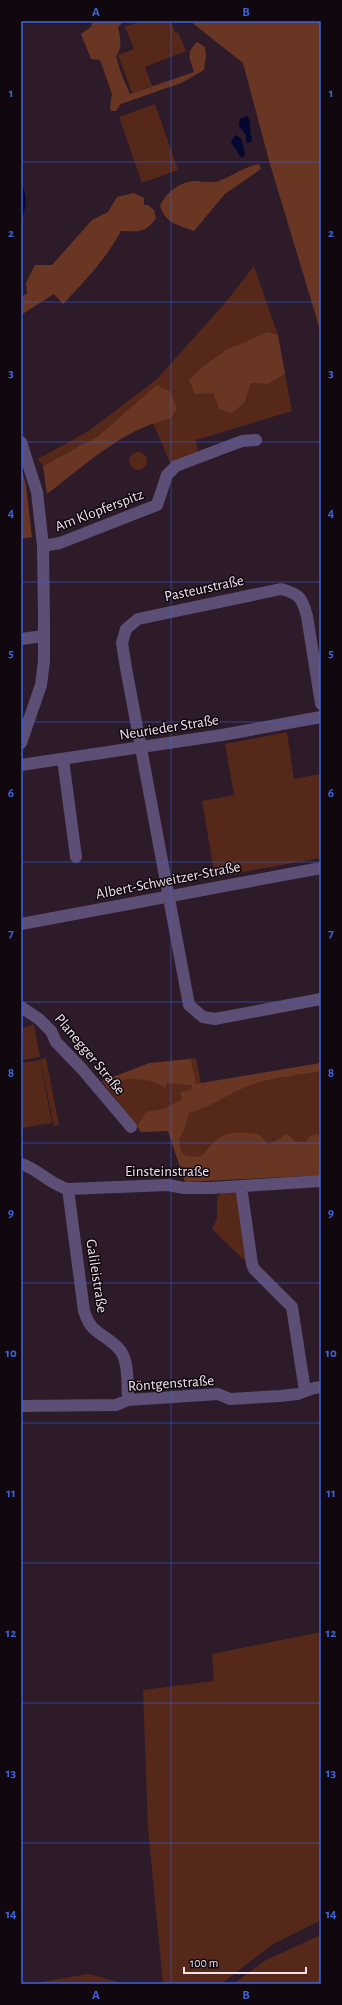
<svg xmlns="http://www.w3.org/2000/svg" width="342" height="2005" viewBox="0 0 342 2005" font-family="'Alegreya Sans',sans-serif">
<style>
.green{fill:#552819}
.forest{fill:#6a3624}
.water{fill:#040730}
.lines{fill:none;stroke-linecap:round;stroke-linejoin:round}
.minor{stroke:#5c4e74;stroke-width:12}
.grid{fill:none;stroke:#3c64db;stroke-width:1;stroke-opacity:0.55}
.labels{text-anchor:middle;stroke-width:3;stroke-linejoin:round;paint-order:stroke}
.street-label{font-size:15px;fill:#efe2ec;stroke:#11080f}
.neatline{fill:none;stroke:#3c64db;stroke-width:1.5}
.grid-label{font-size:13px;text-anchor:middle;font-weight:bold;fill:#3c64db}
</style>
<rect width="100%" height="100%" fill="#2d1b2a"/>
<path class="green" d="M142 21H171L175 33 178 32 186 51 145 67 152 86 132 93 118 55 134 49 125 27Z
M155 104 178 170 142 183 119 117Z
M254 266 278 335 268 332 213 393 219 409 245 402 251 383 269 384 285 374 292 411 196 440 198 453 171 465 153 423 170 419 157 386 98 436 43 466 38 459 90 430 157 379 225 303Z
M129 461a9 9 0 1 1 18 0a9 9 0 1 1-18 0Z
M287 732 294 779 321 774V858L215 877 202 801 234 795 225 744Z
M34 1025 40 1057 23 1060 21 1028Z
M46 1058 59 1125 54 1126 40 1059Z
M196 1058 201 1083 321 1063V1175L185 1182 168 1131 141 1132 102 1081 150 1063Z
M40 1060 52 1123 21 1128V1063Z
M234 1192 238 1196 246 1262 212 1229 217 1218V1197L221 1193Z
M321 1632V1920L273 1944 221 1984H163L148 1828 143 1690 214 1681 212 1654Z
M321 1935V1984H233L266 1960Z
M88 1974 112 1980 120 1984H29Z"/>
<path class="forest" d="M93 21H124L118 27C120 37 123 48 116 56L121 73 130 94 194 72C190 57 185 54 197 42L205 47 206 56 204 70 181 83 121 104 116 111H111L110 108 112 94 100 60 91 59 81 34 91 27Z
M190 21H321V333L270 164 243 63Z
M259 164 261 169 225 194 194 231C177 224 166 224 160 206 167 191 181 181 197 181 204 182 212 183 219 181 233 176 245 166 259 164Z
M134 193 144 198V205H148L154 210 156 218C145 234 138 231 121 231 106 259 85 281 63 304L54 294 21 315V298L27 293 26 283 35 265H52L92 220 108 212 117 197Z
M268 332 278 335 285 374 269 384 251 383 245 402 232 413 219 409 213 393 195 394 189 380 205 365 226 350Z
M157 385 171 392 177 409 170 419C124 428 84 466 47 494L43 466 98 436Z
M21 466 26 485 32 537 21 539Z
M191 1059 196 1084 321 1063V1071C299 1075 275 1077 254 1084 231 1091 212 1107 189 1113L185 1128 179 1139C180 1157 185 1157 202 1156 221 1131 228 1131 258 1134L268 1144C276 1142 280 1137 287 1134L295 1141 306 1142 310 1136 317 1134 321 1140V1175L185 1182 168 1131 141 1132 137 1126 146 1112 164 1109 182 1099 180 1092 191 1090 192 1085 166 1083V1088L151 1081 135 1079H126L109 1089 102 1081 150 1063Z"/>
<path class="water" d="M247 116C253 123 248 131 252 138L251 142 248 143 246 142V135C242 129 237 127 240 119Z
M235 135 241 138 245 154 243 158 240 156 231 142Z
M21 183C28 196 26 208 21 221Z"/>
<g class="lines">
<path class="minor" d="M21 442 37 492 43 546 44 622V661L41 685 21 743
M43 546 60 543 157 505 167 475 176 466 242 441 256 440
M21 639 44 636
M321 704 307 616C302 598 300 594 281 589L138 619 126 629 122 643 126 668 189 1005 203 1017 215 1019 321 999
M63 759 76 857
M21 765 222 735 321 717
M21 924 321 868
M21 1007 39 1019 51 1031 56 1042 82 1069 131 1127
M21 1164C39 1169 50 1185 68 1189L168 1185 184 1188H211L321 1181
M241 1186 252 1264 254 1269 292 1307 305 1391
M68 1189 84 1311C86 1317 88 1323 93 1328 102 1337 118 1343 123 1355 129 1368 127 1386 128 1400
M21 1406 116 1405 128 1400 218 1394 230 1399 280 1396 298 1394 314 1388 321 1387"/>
</g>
<path class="grid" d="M171 21V1984M21 162H321M21 302H321M21 442H321M21 582H321M21 722H321M21 862H321M21 1002H321M21 1143H321M21 1283H321M21 1423H321M21 1563H321M21 1703H321M21 1843H321"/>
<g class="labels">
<g class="street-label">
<text transform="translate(99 510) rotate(-21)" y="5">Am Klopferspitz</text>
<text transform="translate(204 588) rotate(-12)" y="5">Pasteurstraße</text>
<text transform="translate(169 727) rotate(-9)" y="5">Neurieder Straße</text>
<text transform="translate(168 880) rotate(-11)" y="5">Albert-Schweitzer-Straße</text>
<text transform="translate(90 1054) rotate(50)" y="5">Planegger Straße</text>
<text x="167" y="1176">Einsteinstraße</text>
<text transform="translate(97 1276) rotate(81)" y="5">Galileistraße</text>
<text transform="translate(171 1383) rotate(-4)" y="5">Röntgenstraße</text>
</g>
</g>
<rect width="342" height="2005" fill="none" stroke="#11080f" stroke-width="44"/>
<path d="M184 1967v6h122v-6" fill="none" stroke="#efe2ec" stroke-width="2"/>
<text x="190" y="1967" font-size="12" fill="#efe2ec" stroke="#11080f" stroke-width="3" paint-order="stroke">100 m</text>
<rect x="22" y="22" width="298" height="1961" class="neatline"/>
<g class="grid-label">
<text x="96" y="16">A</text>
<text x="246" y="16">B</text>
<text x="11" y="97">1</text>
<text x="331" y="97">1</text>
<text x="11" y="237">2</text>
<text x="331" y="237">2</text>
<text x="11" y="377">3</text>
<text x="331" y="377">3</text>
<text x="11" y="517">4</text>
<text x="331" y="517">4</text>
<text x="11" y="657">5</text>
<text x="331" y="657">5</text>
<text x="11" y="797">6</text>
<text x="331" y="797">6</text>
<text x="11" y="937">7</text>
<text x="331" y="937">7</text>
<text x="11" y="1077">8</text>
<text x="331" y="1077">8</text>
<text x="11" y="1217">9</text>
<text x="331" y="1217">9</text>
<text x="11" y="1357">10</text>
<text x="331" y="1357">10</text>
<text x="11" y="1497">11</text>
<text x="331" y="1497">11</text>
<text x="11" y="1637">12</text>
<text x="331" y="1637">12</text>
<text x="11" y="1777">13</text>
<text x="331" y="1777">13</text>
<text x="11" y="1918">14</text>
<text x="331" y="1918">14</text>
<text x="96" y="1999">A</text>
<text x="246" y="1999">B</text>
</g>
</svg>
